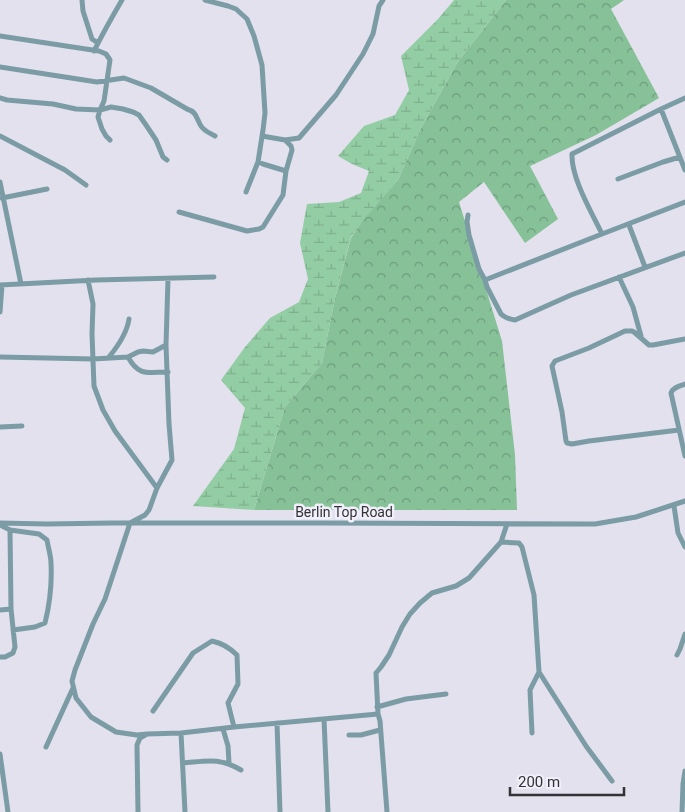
<svg xmlns="http://www.w3.org/2000/svg" width="685" height="812" viewBox="0 0 685 812" font-family="Roboto,sans-serif">
<style>
.forest{fill:url(#forest-crowns)}
.wetland{fill:url(#wetland-marsh)}
.lines{fill:none;stroke-linecap:round;stroke-linejoin:round}
.minor{stroke:#7b9ca5;stroke-width:5}
.labels{text-anchor:middle;stroke-width:5;stroke-linejoin:round;paint-order:stroke}
.street-label{font-size:14px;fill:#333337;stroke:#f0effa}
</style>
<defs>
<pattern id="forest-crowns" width="20" height="18" patternUnits="userSpaceOnUse" patternTransform="scale(1.25)"><rect width="20" height="18" fill="#86c198"/><path d="M2 6a3 3 0 1 1 6 0M12 15a3 3 0 1 1 6 0" fill="none" stroke="#6e9d7d"/></pattern>
<pattern id="wetland-marsh" width="20" height="14" patternUnits="userSpaceOnUse" patternTransform="scale(1.25)"><rect width="20" height="14" fill="#93cda4"/><path d="M1 5h8M5 5V1M11 12h8M15 12V8" fill="none" stroke="#7fb08e"/></pattern>
</defs>
<rect width="100%" height="100%" fill="#e2e1ed"/>
<path class="forest" d="M506 0H624L611 9 659 98 596 135 530 166 558 219 525 243 484 182 459 202 502 341 515 455 517 510H254L285 407 322 363 335 298 351 238 364 218 398 180 421 128 457 63Z"/>
<path class="wetland" d="M454 0H506L457 63 421 128 398 180 365 218 351 237 335 298 322 363 285 407 254 510 193 506 234 449 245 408 221 380 245 347 270 318 299 302 308 279 300 243 307 204 339 202 361 193 369 171 352 164 338 156 364 126 395 115 409 90 401 56 438 19Z"/>
<g class="lines">
<path class="minor" d="M82 0 83 11 92 39 98 43
M205 0 228 6 236 9 247 19 254 36 262 65 265 113 263 130 258 162 246 192
M0 36 99 51 106 54 110 60 104 101 100 110 98 117 102 129 106 136 110 140
M94 51C103 33 112 17 122 0
M0 67 97 82 124 78 151 88 187 109C197 112 196 118 201 126 204 131 210 133 215 136
M0 98 7 100 53 104 76 109 100 110 111 107 123 109 133 112 139 115 146 125 156 140 163 157 167 160
M661 109 685 170
M0 136 65 170 86 185
M262 136 285 140 299 138 305 131 336 95 363 54 373 34 379 6 383 0
M285 140 291 146 292 150 286 171
M618 179 663 162 680 157
M0 182 21 284
M2 198 47 189
M179 212 247 231 259 229 263 227 283 195 286 171 263 164 258 162
M468 215 467 222 469 235 479 269 485 280 487 287 501 314C505 318 509 319 515 320L571 295 685 253
M629 225 645 267
M602 234 685 202
M619 277 633 307 641 336
M88 280 93 304 92 334 94 386 103 410 115 431 157 488 172 460 169 424 166 345 168 279
M485 280 602 234C592 213 571 178 572 154L661 109 685 98
M0 285 96 280 214 277
M0 312 2 285
M166 345 153 352 143 351 138 352 128 357C139 377 148 372 168 372
M0 357 93 359 128 357
M109 357C118 346 127 333 129 319
M685 384C680 386 673 387 671 393L685 456
M0 427 22 426
M679 430 589 441 572 444 567 443 566 441 562 412 552 366 555 361 589 348 625 331H632L634 332 649 345H653L685 339
M674 506 678 533 685 547
M0 523 47 524 112 523H322L595 524 636 517 685 501
M0 525 10 530 39 534 47 540C48 547 51 556 51 563 52 583 50 603 45 623L35 627 13 630
M501 542 519 543 522 547 534 595 539 672 530 690 532 733
M0 610 11 609
M677 655 680 649 685 634
M0 657H5L13 653 15 647 11 609 10 530
M539 672 586 746 612 781
M377 707 406 699 446 694
M153 711 193 653 212 641C221 643 230 648 237 655L238 684 228 703 234 727
M324 719 328 812
M277 723 280 812
M223 729 228 746 229 763
M181 733 185 812
M147 734 137 735 116 732 91 717 76 698 72 681 75 670 93 624 105 599 130 523 145 515 149 510 157 488
M349 735H361L380 730
M46 747 73 688
M0 754 8 812
M183 763C207 761 219 757 241 770
M138 812 137 745 140 738 147 734 181 733 234 727 378 714
M387 812 380 721 378 714 376 673 381 667 389 655 402 627 410 614 420 603 432 593 456 586 469 578 501 542 507 524
M682 812 683 784 685 771"/>
</g>
<g class="labels">
<g class="street-label">
<text x="344" y="517">Berlin Top Road</text>
</g>
</g>
<path d="M510 787v8h114v-8" fill="none" stroke="#333337" stroke-width="2.5"/>
<text x="518" y="787" font-size="15" fill="#333337" stroke="#f0effa" stroke-width="4" paint-order="stroke">200 m</text>
</svg>
